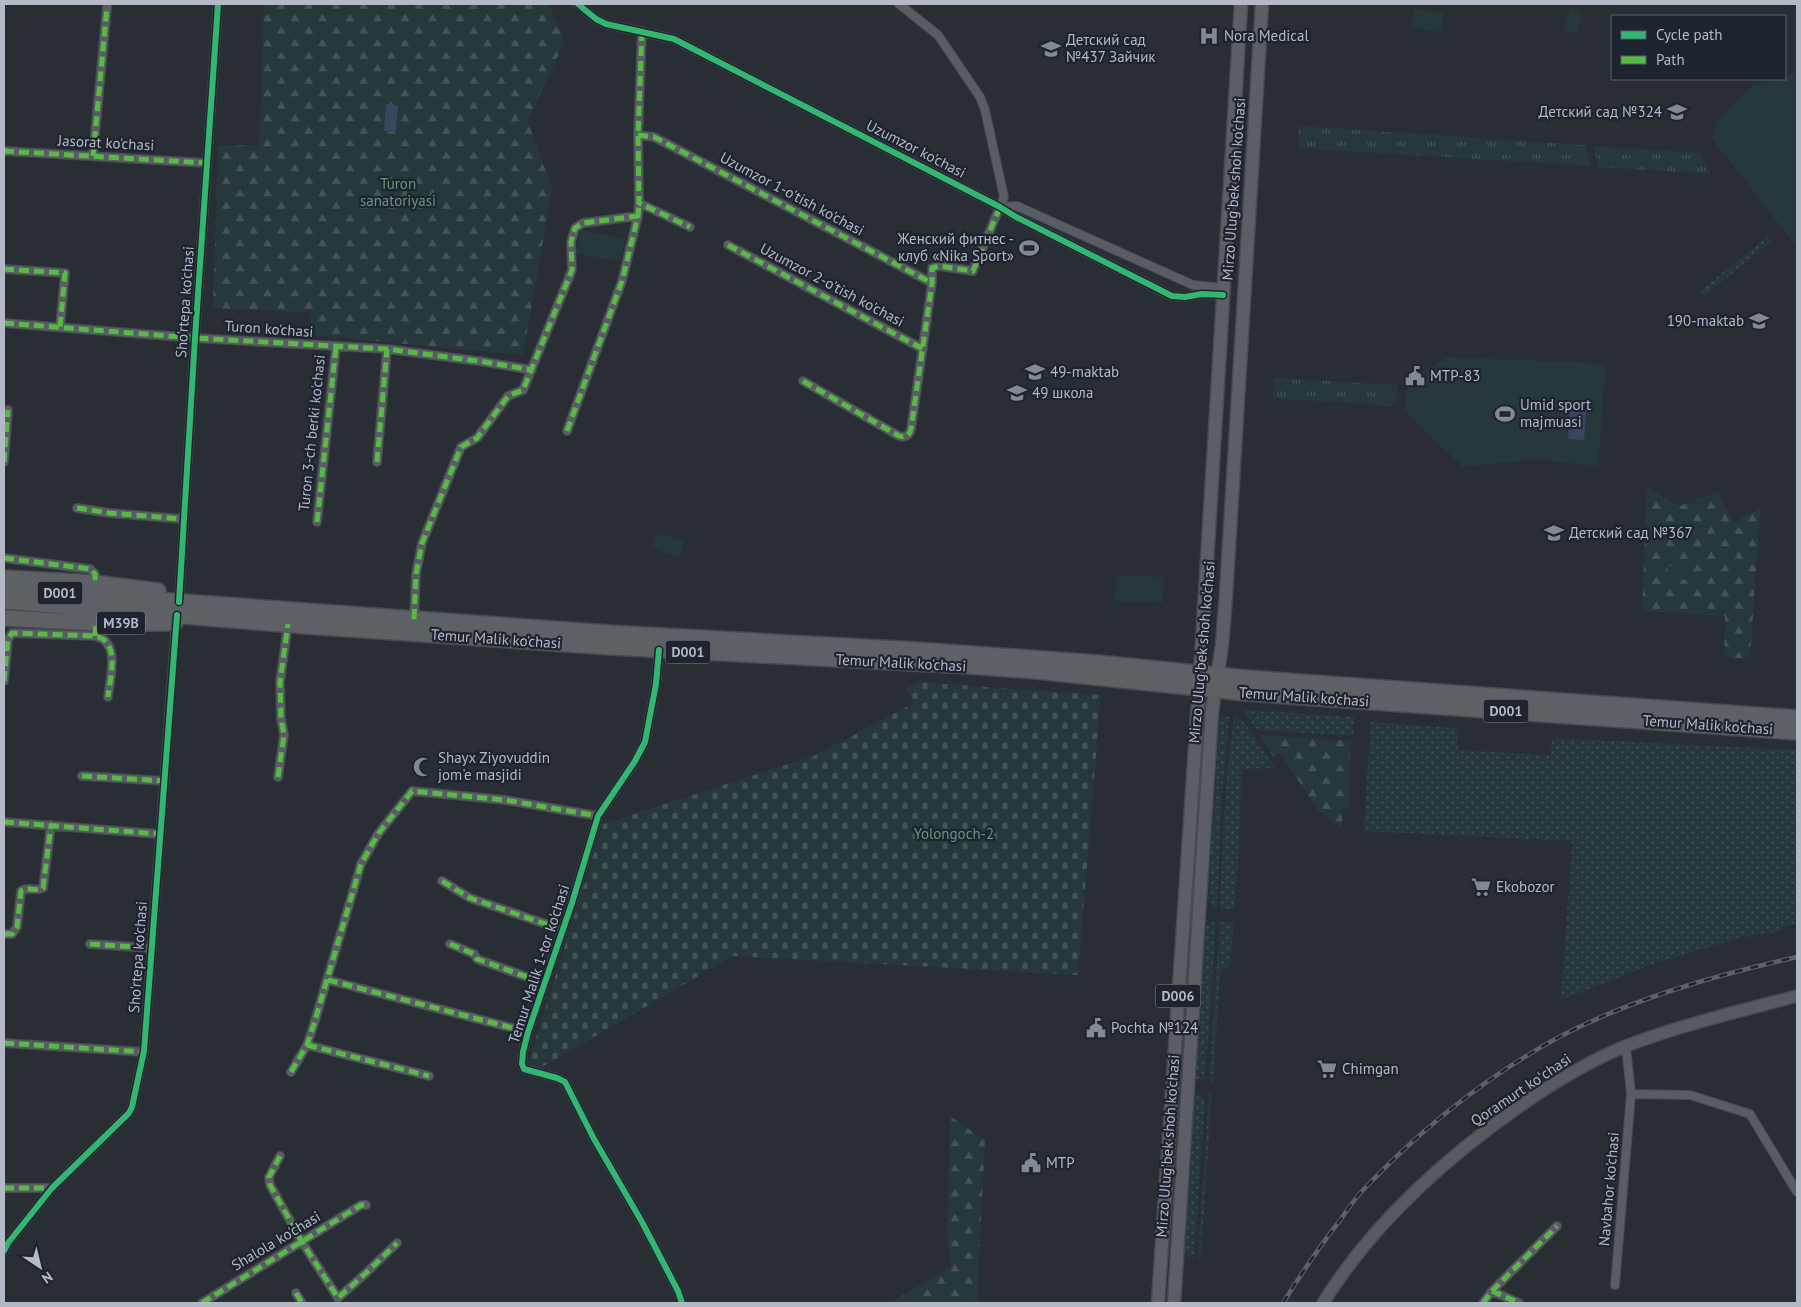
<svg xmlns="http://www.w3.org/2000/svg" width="1801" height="1307" viewBox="0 0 1801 1307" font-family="'PT Sans',sans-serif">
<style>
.grass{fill:url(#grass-dots)}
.forest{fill:url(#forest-firs)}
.cemetery{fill:url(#cemetery-stones)}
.park{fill:url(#park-tufts)}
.pitch{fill:#27383b}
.water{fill:#38475f}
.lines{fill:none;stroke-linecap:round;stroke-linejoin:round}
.street-casing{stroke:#474a50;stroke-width:10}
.secondary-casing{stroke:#474a50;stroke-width:14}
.primary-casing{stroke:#474a52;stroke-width:15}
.highway-casing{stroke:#464a51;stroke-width:18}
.street{stroke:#585c63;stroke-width:8}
.secondary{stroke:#575b61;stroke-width:11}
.primary{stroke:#5b5f65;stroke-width:12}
.highway{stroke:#5d6064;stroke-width:15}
.rail-casing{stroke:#5d6066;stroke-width:4.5}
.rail{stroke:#1d242f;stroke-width:2.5;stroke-dasharray:8;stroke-linecap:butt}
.quiet{stroke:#58b947;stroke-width:5;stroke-dasharray:10 5;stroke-linecap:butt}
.cycleway-casing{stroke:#1d242f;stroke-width:9}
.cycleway{stroke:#33b770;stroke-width:6}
.labels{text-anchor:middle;stroke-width:4.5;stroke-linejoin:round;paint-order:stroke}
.shield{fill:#1d242f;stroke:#868d99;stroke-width:1}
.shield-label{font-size:14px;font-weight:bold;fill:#b3bac6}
.poi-label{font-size:15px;fill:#b3bac6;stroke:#1d242f;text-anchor:start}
.street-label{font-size:15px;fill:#b3bac6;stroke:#1d242f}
.park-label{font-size:15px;fill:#6b9676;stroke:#1d242f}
</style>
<defs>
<pattern id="grass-dots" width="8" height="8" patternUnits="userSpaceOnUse" patternTransform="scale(1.25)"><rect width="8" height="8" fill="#27383b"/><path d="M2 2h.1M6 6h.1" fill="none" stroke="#445356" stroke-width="1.8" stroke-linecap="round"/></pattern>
<pattern id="forest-firs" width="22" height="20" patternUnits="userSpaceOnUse" patternTransform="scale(1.25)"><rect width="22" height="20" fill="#27383b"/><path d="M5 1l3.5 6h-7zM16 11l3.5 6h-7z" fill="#445356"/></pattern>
<pattern id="cemetery-stones" width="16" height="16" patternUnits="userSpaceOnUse" patternTransform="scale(1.25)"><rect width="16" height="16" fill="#27383b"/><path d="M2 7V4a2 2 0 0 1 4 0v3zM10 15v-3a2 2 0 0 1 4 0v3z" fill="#445356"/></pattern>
<pattern id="park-tufts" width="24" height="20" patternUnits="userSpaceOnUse" patternTransform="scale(1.25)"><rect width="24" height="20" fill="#27383b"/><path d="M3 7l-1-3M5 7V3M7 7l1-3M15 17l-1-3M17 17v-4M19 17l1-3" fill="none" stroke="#445356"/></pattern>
</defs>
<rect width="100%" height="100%" fill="#292e35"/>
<path class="grass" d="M1767 237 1771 242 1705 295 1701 290Z
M1247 710 1354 717 1353 736 1257 730 1244 711Z
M1220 716 1229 717 1222 794 1217 908 1208 901Z
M1234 717H1236L1237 720 1244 722 1275 768 1242 769 1238 862 1234 909H1222L1220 907 1225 794Z
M1371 722 1457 728 1458 750 1551 755 1552 738 1797 750V924L1783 927 1780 931 1739 938 1653 964 1561 1000 1572 841 1363 831Z
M1213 922H1216L1205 1080 1195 1079 1206 927Z
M1220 922 1233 923 1231 964 1220 973 1213 1082H1209Z
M1195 1093 1205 1098 1194 1259 1185 1255Z
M1209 1093H1212L1201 1257H1198Z"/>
<path class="forest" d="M264 4H548L565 41 528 120 552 189 523 355 310 335 311 312 213 308 218 146 259 145Z
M1647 487 1679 506 1718 492 1733 522 1760 509 1750 659 1724 657 1725 616 1642 611Z
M1259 735 1351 741 1349 809 1342 808V829L1318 810 1280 753 1274 757Z
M950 1116 985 1140 977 1303H890L951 1267 947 1231Z"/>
<path class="cemetery" d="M917 682 1101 695 1078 975 733 956 537 1070 528 1063 603 824 816 755 914 703 906 689Z"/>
<path class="park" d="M1299 126 1586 145 1591 166 1298 148Z
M1594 146 1700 153 1710 174 1598 167Z
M1274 378 1397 385 1396 406 1273 398Z"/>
<path class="pitch" d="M1414 9 1444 14 1440 32 1411 27Z
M1570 9 1583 13 1576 34 1563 30Z
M1797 72V247L1712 139 1717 122 1752 86 1775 79H1785V76Z
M581 230 625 239 620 262 576 253Z
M1448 357 1606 364 1598 466 1535 459 1463 467 1404 411 1410 371H1425Z
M658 532 684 542 679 558 652 548Z
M1668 566 1690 567 1689 580 1667 579Z
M1116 575 1164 577 1163 602 1115 601Z"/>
<path class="water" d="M386 104 398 105 396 132 384 131Z
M1570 411 1586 412 1584 440 1568 439Z"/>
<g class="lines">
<defs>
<path id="street" d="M578 4 596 19 606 24 674 39 1000 207 1016 217 1172 296 1185 297 1202 294 1223 295
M642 31 638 135 639 203 690 227
M638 135 654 137 932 283
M4 151 207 163
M93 156 107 7
M1000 207 1017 206 1193 285 1224 288
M728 245 923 349
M4 269 65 273 60 327
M4 323 195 338 387 349 485 362 532 370
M803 381 899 436C905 438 910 435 911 429L932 283V268L939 266 973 271 1004 197 985 110 980 97 938 35 899 4
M567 431 622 281 638 216 639 203
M4 462 8 410
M377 462 387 349
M77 508 109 513 183 519
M317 522 336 347
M4 558 90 569 95 574V583
M179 602 195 338 218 4
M414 619 416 574 422 543 461 447 477 438 508 396 523 390 572 270 571 242 575 228 583 223 638 216
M659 650 656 684 645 742 635 761 598 816 572 903 528 1032 523 1052 522 1064 524 1069 557 1078 565 1082 594 1139 642 1222 678 1291 682 1303
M4 681 8 639 12 633 95 636C121 641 110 678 108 697
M82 776 165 781
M278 777 284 735 281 718 280 682 288 624
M4 822 159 834
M442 881 470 898 563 930
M4 934H12L17 927 21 891C28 886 36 892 43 888L51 825
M90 944 151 948
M450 944 474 954 477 959 544 983
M328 980 528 1032
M4 1043 144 1052
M307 1045 429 1076
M1625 1047 1627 1056 1631 1094 1690 1095 1750 1114 1797 1192
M291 1072 307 1045 314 1024 361 864 378 834 412 791 505 800 598 816
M280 1156 269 1177 270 1185 302 1242 338 1298 366 1273 397 1243
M4 1188H52
M4 1251 8 1243 52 1188 129 1113 132 1107 144 1051 176 622
M1615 1285 1631 1094
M1492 1291 1519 1303
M296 1293 302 1303
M202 1303 361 1205H366
M1483 1303 1492 1291 1557 1226"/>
<path id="secondary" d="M1323 1303C1372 1224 1442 1161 1517 1108 1551 1084 1587 1062 1626 1046 1681 1025 1740 1011 1797 996"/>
<path id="primary" d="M1158 1303 1202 643 1241 4
M1174 1303 1212 711 1222 645 1226 595 1262 4"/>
<path id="highway" d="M4 578 95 583 158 591
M4 589 609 633 917 650 1098 663 1246 678 1797 718
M4 601 306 626 611 647 969 666 1036 671 1246 693 1797 732
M4 618 96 623H175"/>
</defs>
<use href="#street" class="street-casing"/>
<use href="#secondary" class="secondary-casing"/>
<use href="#primary" class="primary-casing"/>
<use href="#highway" class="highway-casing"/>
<use href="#street" class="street"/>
<use href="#secondary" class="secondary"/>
<use href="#primary" class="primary"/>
<use href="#highway" class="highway"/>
<defs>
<path id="rail" d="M1283 1303C1301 1274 1320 1246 1341 1219 1348 1209 1355 1198 1364 1189 1421 1129 1488 1075 1561 1036 1634 998 1717 975 1797 957"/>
</defs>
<use href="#rail" class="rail-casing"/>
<use href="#rail" class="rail"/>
<path class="quiet" d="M642 31 638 135 639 203 690 227
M638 135 654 137 932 283
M4 151 207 163
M93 156 107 7
M728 245 923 349
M4 269 65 273 60 327
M4 323 195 338 387 349 485 362 532 370
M803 381 899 436C905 438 910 435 911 429L932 283V268L939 266 973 271 1000 207
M567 431 622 281 638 216 639 203
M4 462 8 410
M377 462 387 349
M77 508 109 513 183 519
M317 522 336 347
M4 558 90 569 95 574V583
M414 619 416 574 422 543 461 447 477 438 508 396 523 390 572 270 571 242 575 228 583 223 638 216
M95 636 96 623
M4 681 8 639 12 633 95 636C121 641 110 678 108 697
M82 776 165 781
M278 777 284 735 281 718 280 682 288 624
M4 822 159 834
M442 881 470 898 563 930
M4 934H12L17 927 21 891C28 886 36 892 43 888L51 825
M90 944 151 948
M450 944 474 954 477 959 544 983
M328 980 528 1032
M4 1043 144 1052
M307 1045 429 1076
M291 1072 307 1045 314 1024 361 864 378 834 412 791 505 800 598 816
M280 1156 269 1177 270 1185 302 1242 338 1298 366 1273 397 1243
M4 1188H52
M1492 1291 1519 1303
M296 1293 302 1303
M202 1303 361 1205H366
M1483 1303 1492 1291 1557 1226"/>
<defs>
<path id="cycleway" d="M578 4 596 19 606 24 674 39 1000 207 1016 217 1172 296 1185 297 1202 294 1223 295
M179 602 195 338 218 4
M659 650 656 684 645 742 635 761 598 816 572 903 528 1032 523 1052 522 1064 524 1069 557 1078 565 1082 594 1139 642 1222 678 1291 682 1303
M4 1251 8 1243 52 1188 129 1113 132 1107 144 1051 177 615"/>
</defs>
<use href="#cycleway" class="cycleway-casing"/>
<use href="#cycleway" class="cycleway"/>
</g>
<defs>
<symbol id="hospital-bare" viewBox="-9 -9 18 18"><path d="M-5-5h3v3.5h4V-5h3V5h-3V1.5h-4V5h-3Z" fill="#838993" stroke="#1d242f" stroke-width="2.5" paint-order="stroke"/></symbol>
<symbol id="school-bare" viewBox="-9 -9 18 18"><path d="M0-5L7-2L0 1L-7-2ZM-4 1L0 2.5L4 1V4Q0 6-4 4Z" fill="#838993" stroke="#1d242f" stroke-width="2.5" paint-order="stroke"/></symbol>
<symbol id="stadium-bare" viewBox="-9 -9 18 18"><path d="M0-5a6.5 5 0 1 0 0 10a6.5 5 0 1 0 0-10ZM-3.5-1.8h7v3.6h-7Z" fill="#838993" stroke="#1d242f" stroke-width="2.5" paint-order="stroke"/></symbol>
<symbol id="civic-bare" viewBox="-9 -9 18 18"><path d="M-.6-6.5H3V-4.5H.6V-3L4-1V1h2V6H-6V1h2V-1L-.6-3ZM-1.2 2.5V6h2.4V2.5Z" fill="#838993" stroke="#1d242f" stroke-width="2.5" paint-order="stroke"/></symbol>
<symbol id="mosque-bare" viewBox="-9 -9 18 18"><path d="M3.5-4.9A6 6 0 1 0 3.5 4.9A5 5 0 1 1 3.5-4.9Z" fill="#838993" stroke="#1d242f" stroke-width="2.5" paint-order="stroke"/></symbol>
<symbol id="supermarket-bare" viewBox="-9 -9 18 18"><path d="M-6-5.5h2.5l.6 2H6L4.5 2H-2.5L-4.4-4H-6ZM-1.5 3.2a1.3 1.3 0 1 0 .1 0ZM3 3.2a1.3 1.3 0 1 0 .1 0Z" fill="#838993" stroke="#1d242f" stroke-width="2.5" paint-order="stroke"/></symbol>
</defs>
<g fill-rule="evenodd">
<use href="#hospital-bare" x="1195" y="22" width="28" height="28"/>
<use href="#school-bare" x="1037" y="35" width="28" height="28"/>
<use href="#school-bare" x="1663" y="98" width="28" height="28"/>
<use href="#stadium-bare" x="1015" y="234" width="28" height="28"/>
<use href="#school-bare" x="1745" y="307" width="28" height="28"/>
<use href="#school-bare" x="1021" y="358" width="28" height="28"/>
<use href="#civic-bare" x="1401" y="362" width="28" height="28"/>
<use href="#school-bare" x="1003" y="379" width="28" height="28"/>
<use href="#stadium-bare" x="1491" y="400" width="28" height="28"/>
<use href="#school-bare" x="1540" y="519" width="28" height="28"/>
<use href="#mosque-bare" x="409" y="753" width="28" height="28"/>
<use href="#supermarket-bare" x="1467" y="873" width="28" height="28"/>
<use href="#civic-bare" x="1082" y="1014" width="28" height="28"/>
<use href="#supermarket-bare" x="1313" y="1055" width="28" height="28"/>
<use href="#civic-bare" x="1017" y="1149" width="28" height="28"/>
</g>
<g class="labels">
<g class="shield">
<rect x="37.5" y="581.5" width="45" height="23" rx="4"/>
<rect x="97" y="611.5" width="48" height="23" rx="4"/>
<rect x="665.5" y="640.5" width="45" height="23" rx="4"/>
<rect x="1483.5" y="699.5" width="45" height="23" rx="4"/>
<rect x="1155.5" y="984.5" width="45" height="23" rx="4"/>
</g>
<g class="shield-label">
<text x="60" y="598">D001</text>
<text x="121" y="628">M39B</text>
<text x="688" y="657">D001</text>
<text x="1506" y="716">D001</text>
<text x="1178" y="1001">D006</text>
</g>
<g class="poi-label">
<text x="1224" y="41">Nora Medical</text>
<text x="1066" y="45">Детский сад<tspan x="1066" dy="17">№437 Зайчик</tspan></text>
<text x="1662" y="117" text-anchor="end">Детский сад №324</text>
<text x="1014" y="244" text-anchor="end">Женский фитнес -<tspan x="1014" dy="17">клуб «Nika Sport»</tspan></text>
<text x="1744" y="326" text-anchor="end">190-maktab</text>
<text x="1050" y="377">49-maktab</text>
<text x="1430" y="381">MTP-83</text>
<text x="1032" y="398">49 школа</text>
<text x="1520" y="410">Umid sport<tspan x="1520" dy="17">majmuasi</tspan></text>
<text x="1569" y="538">Детский сад №367</text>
<text x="438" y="763">Shayx Ziyovuddin<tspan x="438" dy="17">jom'e masjidi</tspan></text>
<text x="1496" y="892">Ekobozor</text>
<text x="1111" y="1033">Pochta №124</text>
<text x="1342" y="1074">Chimgan</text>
<text x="1046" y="1168">MTP</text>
</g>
<g class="street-label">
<text transform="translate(106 143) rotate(3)" y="5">Jasorat ko'chasi</text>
<text transform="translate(916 149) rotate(27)" y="5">Uzumzor ko'chasi</text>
<text transform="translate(1234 189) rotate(-86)" y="5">Mirzo Ulug'bek shoh ko'chasi</text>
<text transform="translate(792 194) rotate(28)" y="5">Uzumzor 1-o'tish ko'chasi</text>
<text transform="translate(832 285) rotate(28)" y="5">Uzumzor 2-o'tish ko'chasi</text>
<text transform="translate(185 302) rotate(-86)" y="5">Sho'rtepa ko'chasi</text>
<text transform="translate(269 329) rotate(4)" y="5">Turon ko'chasi</text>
<text transform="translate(312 433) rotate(-84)" y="5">Turon 3-ch berki ko'chasi</text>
<text transform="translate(496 639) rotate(4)" y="5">Temur Malik ko'chasi</text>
<text transform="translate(1202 652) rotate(-85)" y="5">Mirzo Ulug'bek shoh ko'chasi</text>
<text transform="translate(901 663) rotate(3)" y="5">Temur Malik ko'chasi</text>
<text transform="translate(1304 697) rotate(4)" y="5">Temur Malik ko'chasi</text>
<text transform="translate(1708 725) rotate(4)" y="5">Temur Malik ko'chasi</text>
<text transform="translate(138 957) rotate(-86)" y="5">Sho'rtepa ko'chasi</text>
<text transform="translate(539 964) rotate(-72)" y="5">Temur Malik 1-tor ko'chasi</text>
<text transform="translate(1521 1090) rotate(-34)" y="5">Qoramurt koʻchasi</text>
<text transform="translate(1168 1146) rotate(-86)" y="5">Mirzo Ulug'bek shoh ko'chasi</text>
<text transform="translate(1609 1189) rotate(-85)" y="5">Navbahor ko'chasi</text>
<text transform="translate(276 1241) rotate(-31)" y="5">Shalola ko'chasi</text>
</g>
<g class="park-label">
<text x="398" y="189">Turon<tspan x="398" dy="17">sanatoriyasi</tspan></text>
<text x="954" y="839">Yolongoch-2</text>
</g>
</g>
<rect width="1801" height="1307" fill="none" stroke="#b3bac6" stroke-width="10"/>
<rect x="1611" y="15" width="175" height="65" fill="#1d242f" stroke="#59606b"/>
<rect x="1621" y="31" width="25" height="8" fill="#33b770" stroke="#59606b"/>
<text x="1656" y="40" font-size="15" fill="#b3bac6">Cycle path</text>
<rect x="1621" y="56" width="25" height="8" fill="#58b947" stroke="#59606b"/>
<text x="1656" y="65" font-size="15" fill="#b3bac6">Path</text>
<g transform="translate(40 1267) rotate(145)" stroke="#1d242f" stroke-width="4" paint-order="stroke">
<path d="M0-4L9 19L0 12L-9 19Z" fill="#b3bac6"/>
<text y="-8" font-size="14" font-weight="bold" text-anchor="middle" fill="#b3bac6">N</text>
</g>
</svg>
